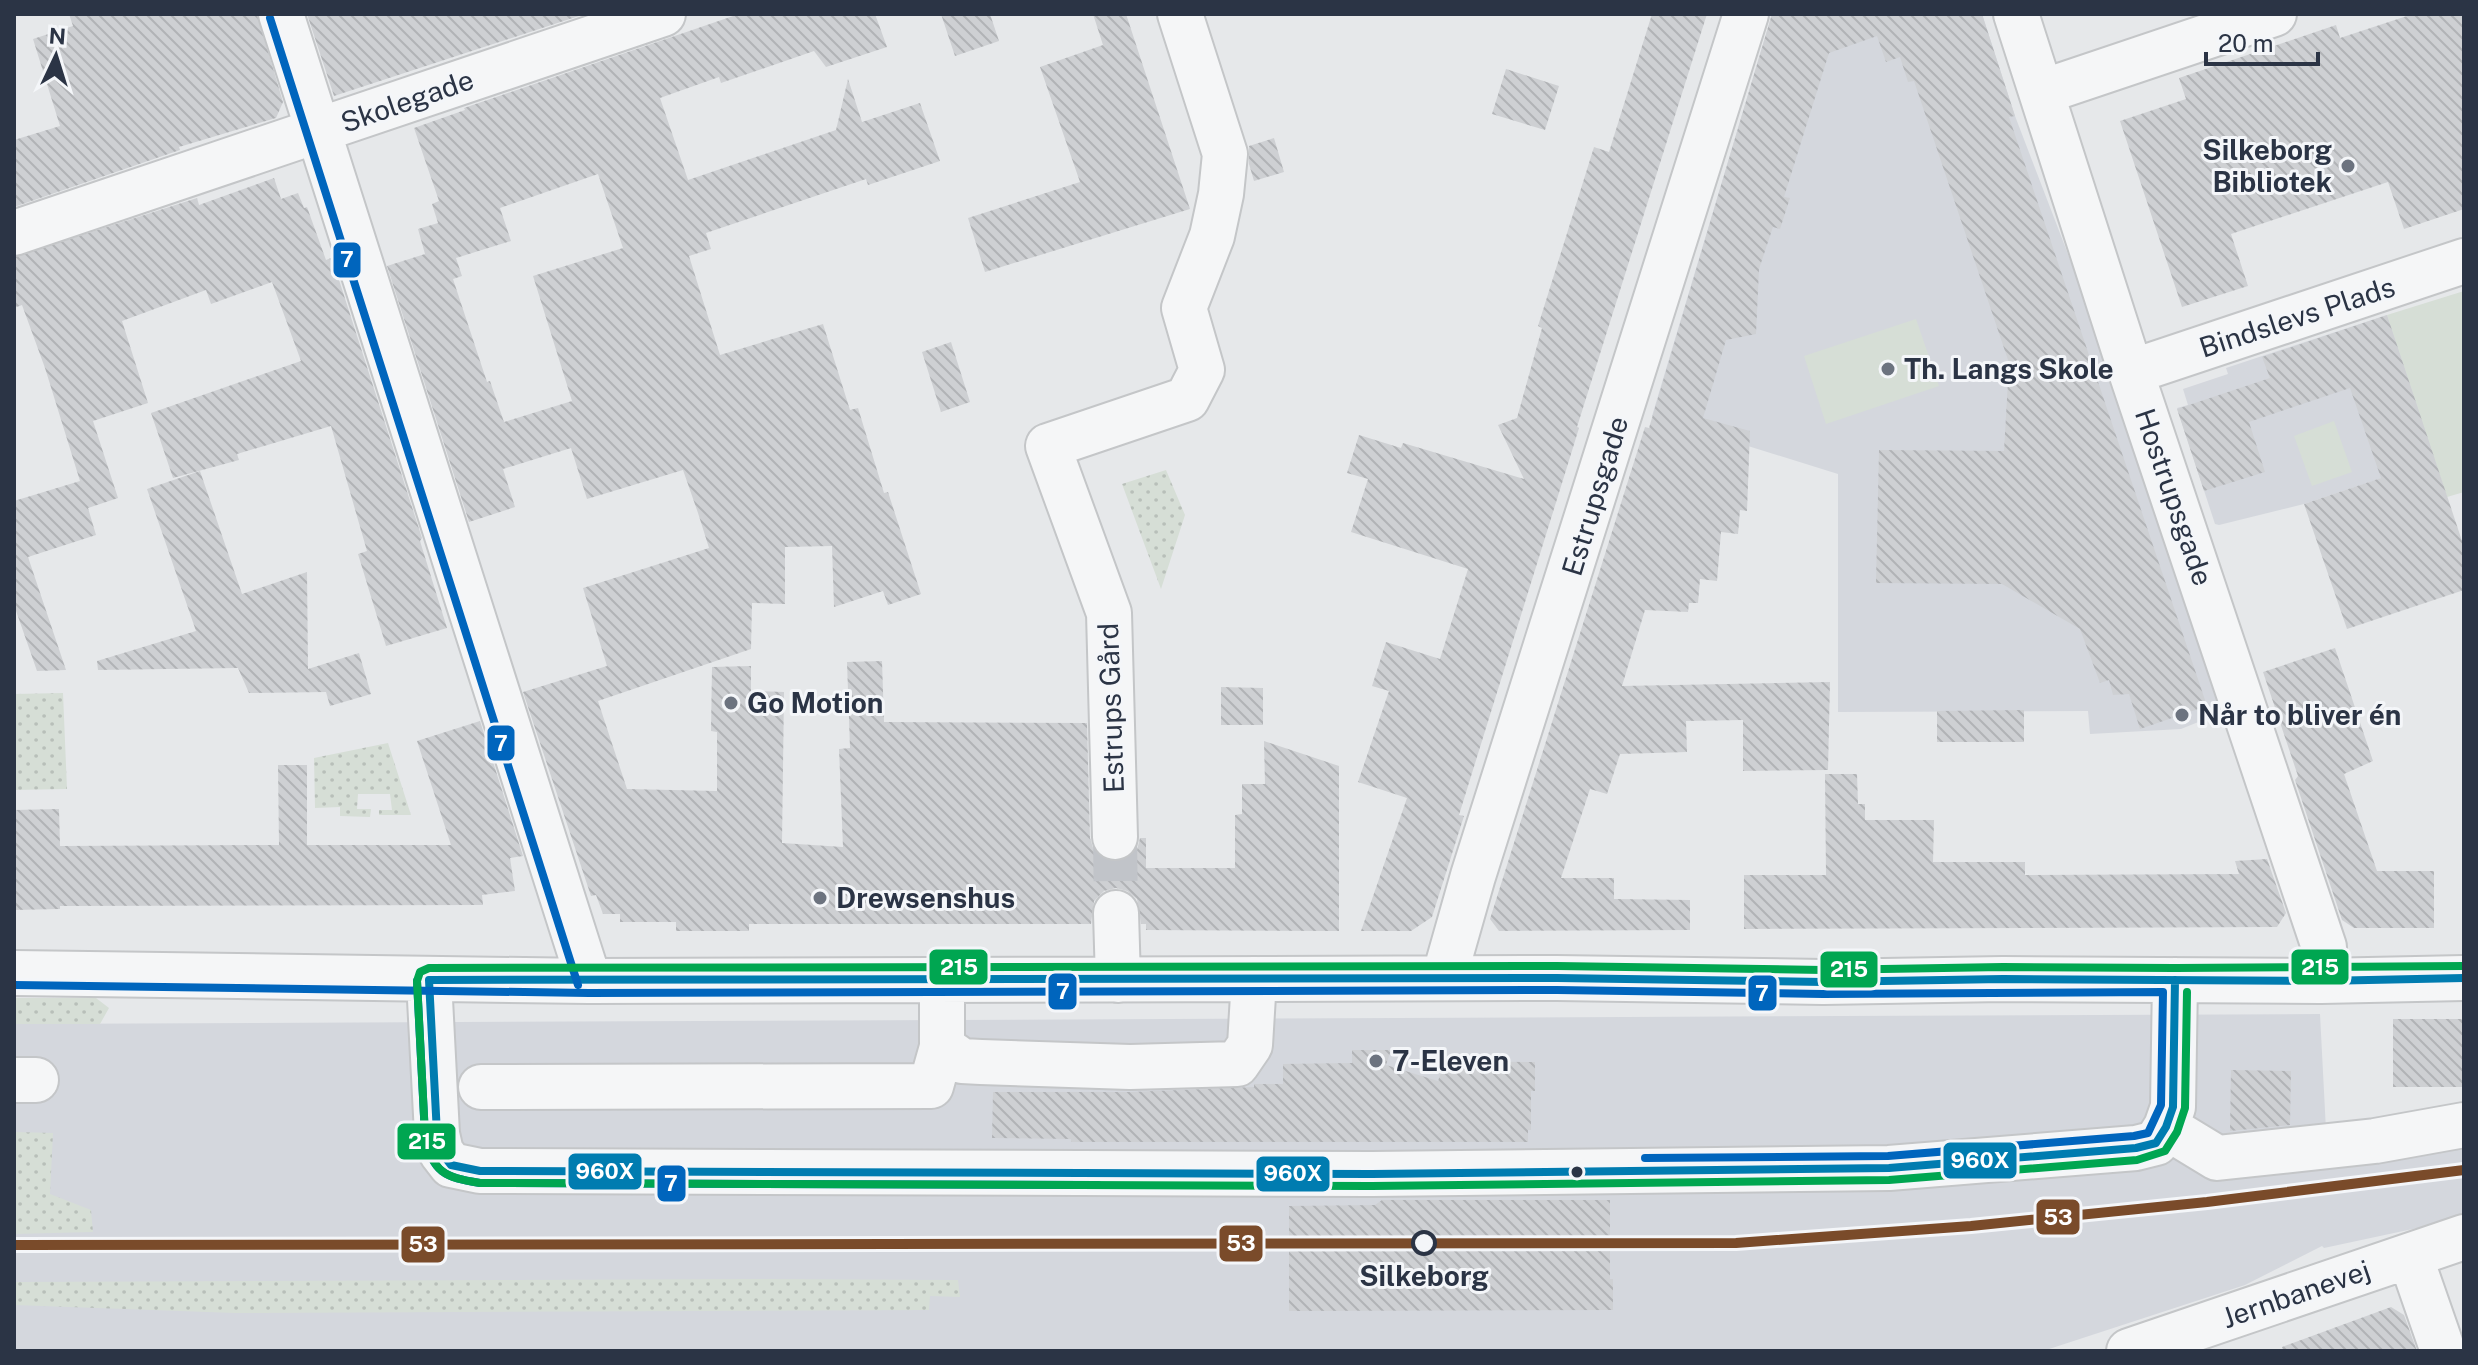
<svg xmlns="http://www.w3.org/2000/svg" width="2478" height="1365" viewBox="0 0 2478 1365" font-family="'Public Sans',sans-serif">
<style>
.built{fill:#d4d7dd}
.grass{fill:url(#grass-dots)}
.park{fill:#d6ded6}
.building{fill:url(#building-back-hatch);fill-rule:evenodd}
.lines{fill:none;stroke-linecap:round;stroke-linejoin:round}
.minor-tunnel{stroke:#c1c4c9;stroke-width:44;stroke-dasharray:44 22;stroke-linecap:butt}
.minor-casing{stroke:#c4c6c8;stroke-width:48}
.minor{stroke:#f5f6f7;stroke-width:44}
.bus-1-casing{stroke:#f4f6f9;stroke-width:14}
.bus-2-casing{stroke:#f4f6f9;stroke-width:14}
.bus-3-casing{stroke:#f4f6f9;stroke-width:14}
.bus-1{stroke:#007cb0;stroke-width:8}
.bus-2{stroke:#0065bd;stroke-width:8}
.bus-3{stroke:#00a651;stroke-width:8}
.rail-1-casing{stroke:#f4f6f9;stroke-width:16}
.rail-1{stroke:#7a4b2a;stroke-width:10}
.poi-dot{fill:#6c737f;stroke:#f4f6f9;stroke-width:3}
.bus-dot{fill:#2b3445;stroke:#f4f6f9;stroke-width:3}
.stop-dot{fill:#f4f6f9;stroke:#2b3445;stroke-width:4}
.labels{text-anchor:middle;stroke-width:6;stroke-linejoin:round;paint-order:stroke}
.street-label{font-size:28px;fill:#2b3445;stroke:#f4f6f9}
.poi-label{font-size:28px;font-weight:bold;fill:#2b3445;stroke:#f4f6f9;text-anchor:start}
.stop-label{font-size:28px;font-weight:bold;fill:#2b3445;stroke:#f4f6f9}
.line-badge{stroke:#f4f6f9;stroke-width:3}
.badge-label{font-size:22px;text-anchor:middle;font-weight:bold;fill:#fff}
</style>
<defs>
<pattern id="grass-dots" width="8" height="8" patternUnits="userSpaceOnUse" patternTransform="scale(2)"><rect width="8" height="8" fill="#d6ded6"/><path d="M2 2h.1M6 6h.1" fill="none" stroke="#b8bfb9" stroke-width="1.8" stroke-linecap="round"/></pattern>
<pattern id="building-back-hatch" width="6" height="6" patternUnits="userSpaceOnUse" patternTransform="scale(2)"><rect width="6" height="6" fill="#ced0d3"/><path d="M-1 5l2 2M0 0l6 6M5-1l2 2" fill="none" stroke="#b1b3b6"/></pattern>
</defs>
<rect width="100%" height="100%" fill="#e6e8ea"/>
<path class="built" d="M1772 14H1982L2015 116 2094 322 2228 710 2181 729 2090 734 2088 711 1838 712V474L1652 416Z
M2387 315 2436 460 2304 504 2219 525 2215 524 2177 408 2188 405 2183 389 2228 374 2226 368Z
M2320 1014 2328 1169 2464 1144V1218L2324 1248 2322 1246 2245 1285 2043 1351H14V1024Z"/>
<path class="grass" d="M1166 470 1185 515 1161 589 1122 484Z
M63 693 67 789 14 790V694Z
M388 743 411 815H379V810H392L390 794H358L357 809H371L370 817 340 816V807L315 808 314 758Z
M14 998H96L109 1008 100 1024H14Z
M14 1132 53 1133 50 1194 91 1210 93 1232 14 1234Z
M754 1279 958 1280 960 1297 930 1296 929 1310 235 1313 14 1305V1282Z"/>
<path class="park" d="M2464 291V492L2447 497 2387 315Z
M1916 319 1939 386 1826 424 1804 356Z
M2334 421 2352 472 2312 486 2294 436Z"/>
<path class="building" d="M69 14H257L283 102 276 118 179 147 180 150 14 207V140L60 126 33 39 73 26Z
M307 14H585L334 96Z
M739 14H875L887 47 826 67 814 51 721 83 719 77 660 98 688 180 836 130 848 79 862 122 920 103 940 161 868 185 866 179 706 233 711 249 689 256 720 355 823 324 850 410 858 408 884 493 888 492 921 594 888 605 883 591 834 607 832 546 785 547V604L752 603 751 649 598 701 627 789 717 791V732L711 731 712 667 751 666V691L784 692 782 843 843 847 839 749 850 748 847 662 882 661 884 722 1087 723 1090 838 1094 851 1104 859 1115 862 1129 858 1137 850 1140 838H1146V868H1235V815L1242 814V784H1265L1264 741 1339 766V931L1146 930V924H1141L1137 899 1127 891 1116 888 1104 891 1094 901 1091 924H749V931H676V922H620V914H603L596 895 591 896 523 692 607 666 583 588 709 548 698 513 683 470 587 499 571 448 503 469 515 507 469 522 387 266 425 254 418 229 438 223 432 204 439 201 414 128 465 110 464 108ZM598 174 623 248 533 276 572 401 504 422 490 381 487 382 453 279 462 276 456 258 511 241 500 208Z
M941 14H990L999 41 955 56Z
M1093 14H1126L1190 209 985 272 968 218 1080 182 1040 67 1103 45Z
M1652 14H1707L1577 427 1579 428 1567 467 1459 815 1464 816 1432 917 1411 931H1361L1407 798 1358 782 1389 691 1372 686 1386 642 1440 659 1468 569 1351 532 1368 479 1347 473 1359 435 1401 448 1403 443 1524 479 1498 425 1517 418 1542 328 1538 326 1594 147 1609 152Z
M1772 14H1982L2015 116 2009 117 2207 706 2140 729 2129 694 2113 695 2109 680 2100 683 2080 629 2002 584 1876 583 1879 450 2004 451 2009 363 1914 81 1908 82 1900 57 1886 62 1877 36 1829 53 1784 197 1790 198 1780 229 1773 227 1759 269 1756 334 1726 340 1703 418 1750 431 1747 511 1740 510 1738 534 1721 532 1717 581 1700 579 1698 603H1689L1688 612 1645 610 1622 686 1830 682 1828 770 1743 771V720L1686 721 1687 752 1620 754 1607 794 1590 789 1561 878H1614V899L1690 900V930L1499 931 1490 919 1645 427 1649 428Z
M2413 14H2464V209L2404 229 2388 182 2231 234 2248 286 2182 307 2120 121 2186 99 2179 78 2336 25 2340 38Z
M1506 69 1559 86 1545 130 1492 114Z
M1274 138 1284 172 1254 181 1249 164V146Z
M274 178 281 199 298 193 304 208 307 207 326 260 331 258 340 283 422 538 420 541 447 628 386 646 358 554 367 551 331 426 237 454 239 460 173 478 151 413 301 361 272 282 211 304 206 290 122 321 148 403 93 421 118 498 88 508 96 535 28 557 66 670 37 671 14 605V501L80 481 45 368 22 305 14 308V257L197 198 199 205Z
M2387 315 2464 547V590L2347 629 2304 504 2381 478 2350 388 2249 422 2265 472 2204 491 2177 409 2270 378 2262 357Z
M951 342 970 402 941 412 922 352Z
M200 471 242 594 307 572 308 669 359 653 371 694 330 706 326 692 249 693 238 668 98 670 97 661 196 631 147 489Z
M2335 648 2373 761 2344 774 2377 871H2434V928H2354L2342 920 2295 780 2298 776 2263 672Z
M1221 687 1263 688V725H1221Z
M2024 710V742H1937V711Z
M480 721 523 856 510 858 515 891 482 895 483 905 60 906V909L14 910V810L59 809 60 846 279 845 278 765H307V845H451L417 741Z
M1825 774H1857L1858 804H1865V820H1934L1933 862H2025V875L2239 874 2235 861 2267 859 2286 913 2277 927 1744 929V875H1826Z
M2393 1019H2464V1087H2393Z
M1352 1050H1391L1386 1065 1438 1081 1445 1061 1535 1062V1091H1531V1130H1528V1142H1071V1139L992 1138 993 1092H1131L1254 1087V1084H1283V1064L1352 1063Z
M2231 1070 2291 1071 2290 1125 2230 1131Z
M1382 1200H1610V1279H1613V1310L1289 1311V1206L1375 1205Z
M2391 1307 2404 1315 2417 1351H2283L2282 1347Z"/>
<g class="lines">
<path class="minor-tunnel" d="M1115 837 1116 913"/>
<defs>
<path id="minor" d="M281 14 589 981
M2016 14 2131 372 2324 947 2321 981
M2042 92 2274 14
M14 233 663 14
M2131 372 2464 261
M1115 837 1109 613 1048 446 1187 399 1202 370 1184 308 1212 236 1221 194 1225 154 1180 14
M1116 913 1118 980
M14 973 589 981 1557 978 1823 982 2003 979 2321 981 2464 978
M1444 978 1473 876 1746 14
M429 980 437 1134 441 1152 451 1165 480 1171 1372 1174 1889 1168 2136 1148 2156 1143 2166 1127 2173 1107 2175 980
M942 1047 962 1061 981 1062 1130 1067 1237 1064 1250 1045 1254 979
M14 1080H36
M481 1087 931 1086 942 1047V980
M2166 1127 2217 1158 2375 1141 2464 1125
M2410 1256 2443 1351
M2129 1351 2464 1237"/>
</defs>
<use href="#minor" class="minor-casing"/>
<use href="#minor" class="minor"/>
<defs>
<path id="bus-1" d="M429 980 437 1134 441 1152 451 1165 480 1171 1372 1174 1889 1168 2136 1148 2156 1143 2166 1127 2173 1107 2175 980
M429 980 1557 978 1823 982 2003 979 2321 981 2464 978"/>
<path id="bus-2" d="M270 18 578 985
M417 981 425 1136C433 1173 444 1177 480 1183L1098 1185
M14 985 589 993 1557 990 1823 994 2163 992 2161 1105 2148 1133 2134 1136 1888 1156 1645 1158"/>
<path id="bus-3" d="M2174 968 2003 967 1823 970 1557 966 429 968 420 972 417 981 425 1135C433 1173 444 1177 480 1183L1372 1186 1889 1180 2137 1160 2165 1151 2177 1132 2185 1108 2187 992
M2176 968 2464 966"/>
</defs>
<use href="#bus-1" class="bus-1-casing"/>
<use href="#bus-2" class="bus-2-casing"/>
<use href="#bus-3" class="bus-3-casing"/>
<use href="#bus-1" class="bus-1"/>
<use href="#bus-2" class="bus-2"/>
<use href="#bus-3" class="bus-3"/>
<defs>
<path id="rail-1" d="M14 1245 1736 1243 1971 1226 2207 1202 2464 1170"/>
</defs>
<use href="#rail-1" class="rail-1-casing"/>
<use href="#rail-1" class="rail-1"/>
</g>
<g class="poi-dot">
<circle cx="2348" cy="166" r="8"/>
<circle cx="1888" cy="369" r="8"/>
<circle cx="731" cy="703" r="8"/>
<circle cx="2182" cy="715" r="8"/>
<circle cx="820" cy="898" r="8"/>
<circle cx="1376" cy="1061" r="8"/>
</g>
<circle class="bus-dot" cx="1577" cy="1172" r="7"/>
<circle class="stop-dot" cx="1424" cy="1243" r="11"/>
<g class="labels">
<g class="street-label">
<text transform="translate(407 101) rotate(-19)" y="10">Skolegade</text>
<text transform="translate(2297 317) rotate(-18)" y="10">Bindslevs Plads</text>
<text transform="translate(1595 496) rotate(-73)" y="10">Estrupsgade</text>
<text transform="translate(2174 497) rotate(71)" y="10">Hostrupsgade</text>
<text transform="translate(1111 708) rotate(-92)" y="10">Estrups Gård</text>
<text transform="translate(2296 1294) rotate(-19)" y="10">Jernbanevej</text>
</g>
<g class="poi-label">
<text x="2332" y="160" text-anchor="end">Silkeborg<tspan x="2332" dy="32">Bibliotek</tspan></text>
<text x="1904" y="379">Th. Langs Skole</text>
<text x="747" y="713">Go Motion</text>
<text x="2198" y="725">Når to bliver én</text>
<text x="836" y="908">Drewsenshus</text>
<text x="1392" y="1071">7-Eleven</text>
</g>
<g class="stop-label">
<text x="1424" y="1286">Silkeborg</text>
</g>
</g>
<g class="line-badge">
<rect x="332" y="241" width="30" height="38" rx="8" fill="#0065bd"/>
<rect x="486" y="724" width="30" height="38" rx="8" fill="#0065bd"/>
<rect x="2290" y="948" width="60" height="38" rx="8" fill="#00a651"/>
<rect x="928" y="948" width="61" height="38" rx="8" fill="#00a651"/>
<rect x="1819" y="950" width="60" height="39" rx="8" fill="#00a651"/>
<rect x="1047" y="972" width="31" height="39" rx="8" fill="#0065bd"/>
<rect x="1747" y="974" width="31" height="38" rx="8" fill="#0065bd"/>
<rect x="396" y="1122" width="61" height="39" rx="8" fill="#00a651"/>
<rect x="1942" y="1141" width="76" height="39" rx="8" fill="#007cb0"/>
<rect x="567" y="1152" width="76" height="39" rx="8" fill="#007cb0"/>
<rect x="1255" y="1155" width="76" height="38" rx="8" fill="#007cb0"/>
<rect x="656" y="1164" width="31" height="39" rx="8" fill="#0065bd"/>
<rect x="2035" y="1198" width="46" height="38" rx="8" fill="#7a4b2a"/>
<rect x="1218" y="1224" width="46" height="39" rx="8" fill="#7a4b2a"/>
<rect x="400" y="1225" width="46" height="39" rx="8" fill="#7a4b2a"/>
</g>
<g class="badge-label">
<text x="347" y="267">7</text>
<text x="501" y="751">7</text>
<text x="2320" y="975">215</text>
<text x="959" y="975">215</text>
<text x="1849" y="977">215</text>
<text x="1063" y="999">7</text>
<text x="1762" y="1001">7</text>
<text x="427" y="1149">215</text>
<text x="1980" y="1168">960X</text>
<text x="605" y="1179">960X</text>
<text x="1293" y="1181">960X</text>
<text x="671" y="1191">7</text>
<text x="2058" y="1225">53</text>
<text x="1241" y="1251">53</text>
<text x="423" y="1252">53</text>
</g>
<rect width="2478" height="1365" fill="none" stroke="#2b3445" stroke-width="32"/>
<g transform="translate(56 56) rotate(4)" stroke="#f4f6f9" stroke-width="6" paint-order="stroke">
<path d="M0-6L14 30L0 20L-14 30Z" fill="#2b3445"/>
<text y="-12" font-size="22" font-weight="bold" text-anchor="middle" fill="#2b3445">N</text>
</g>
<path d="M2206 52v12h112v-12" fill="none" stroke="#2b3445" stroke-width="4"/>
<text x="2218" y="52" font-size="24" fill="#2b3445" stroke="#f4f6f9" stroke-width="6" paint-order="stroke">20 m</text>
</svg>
